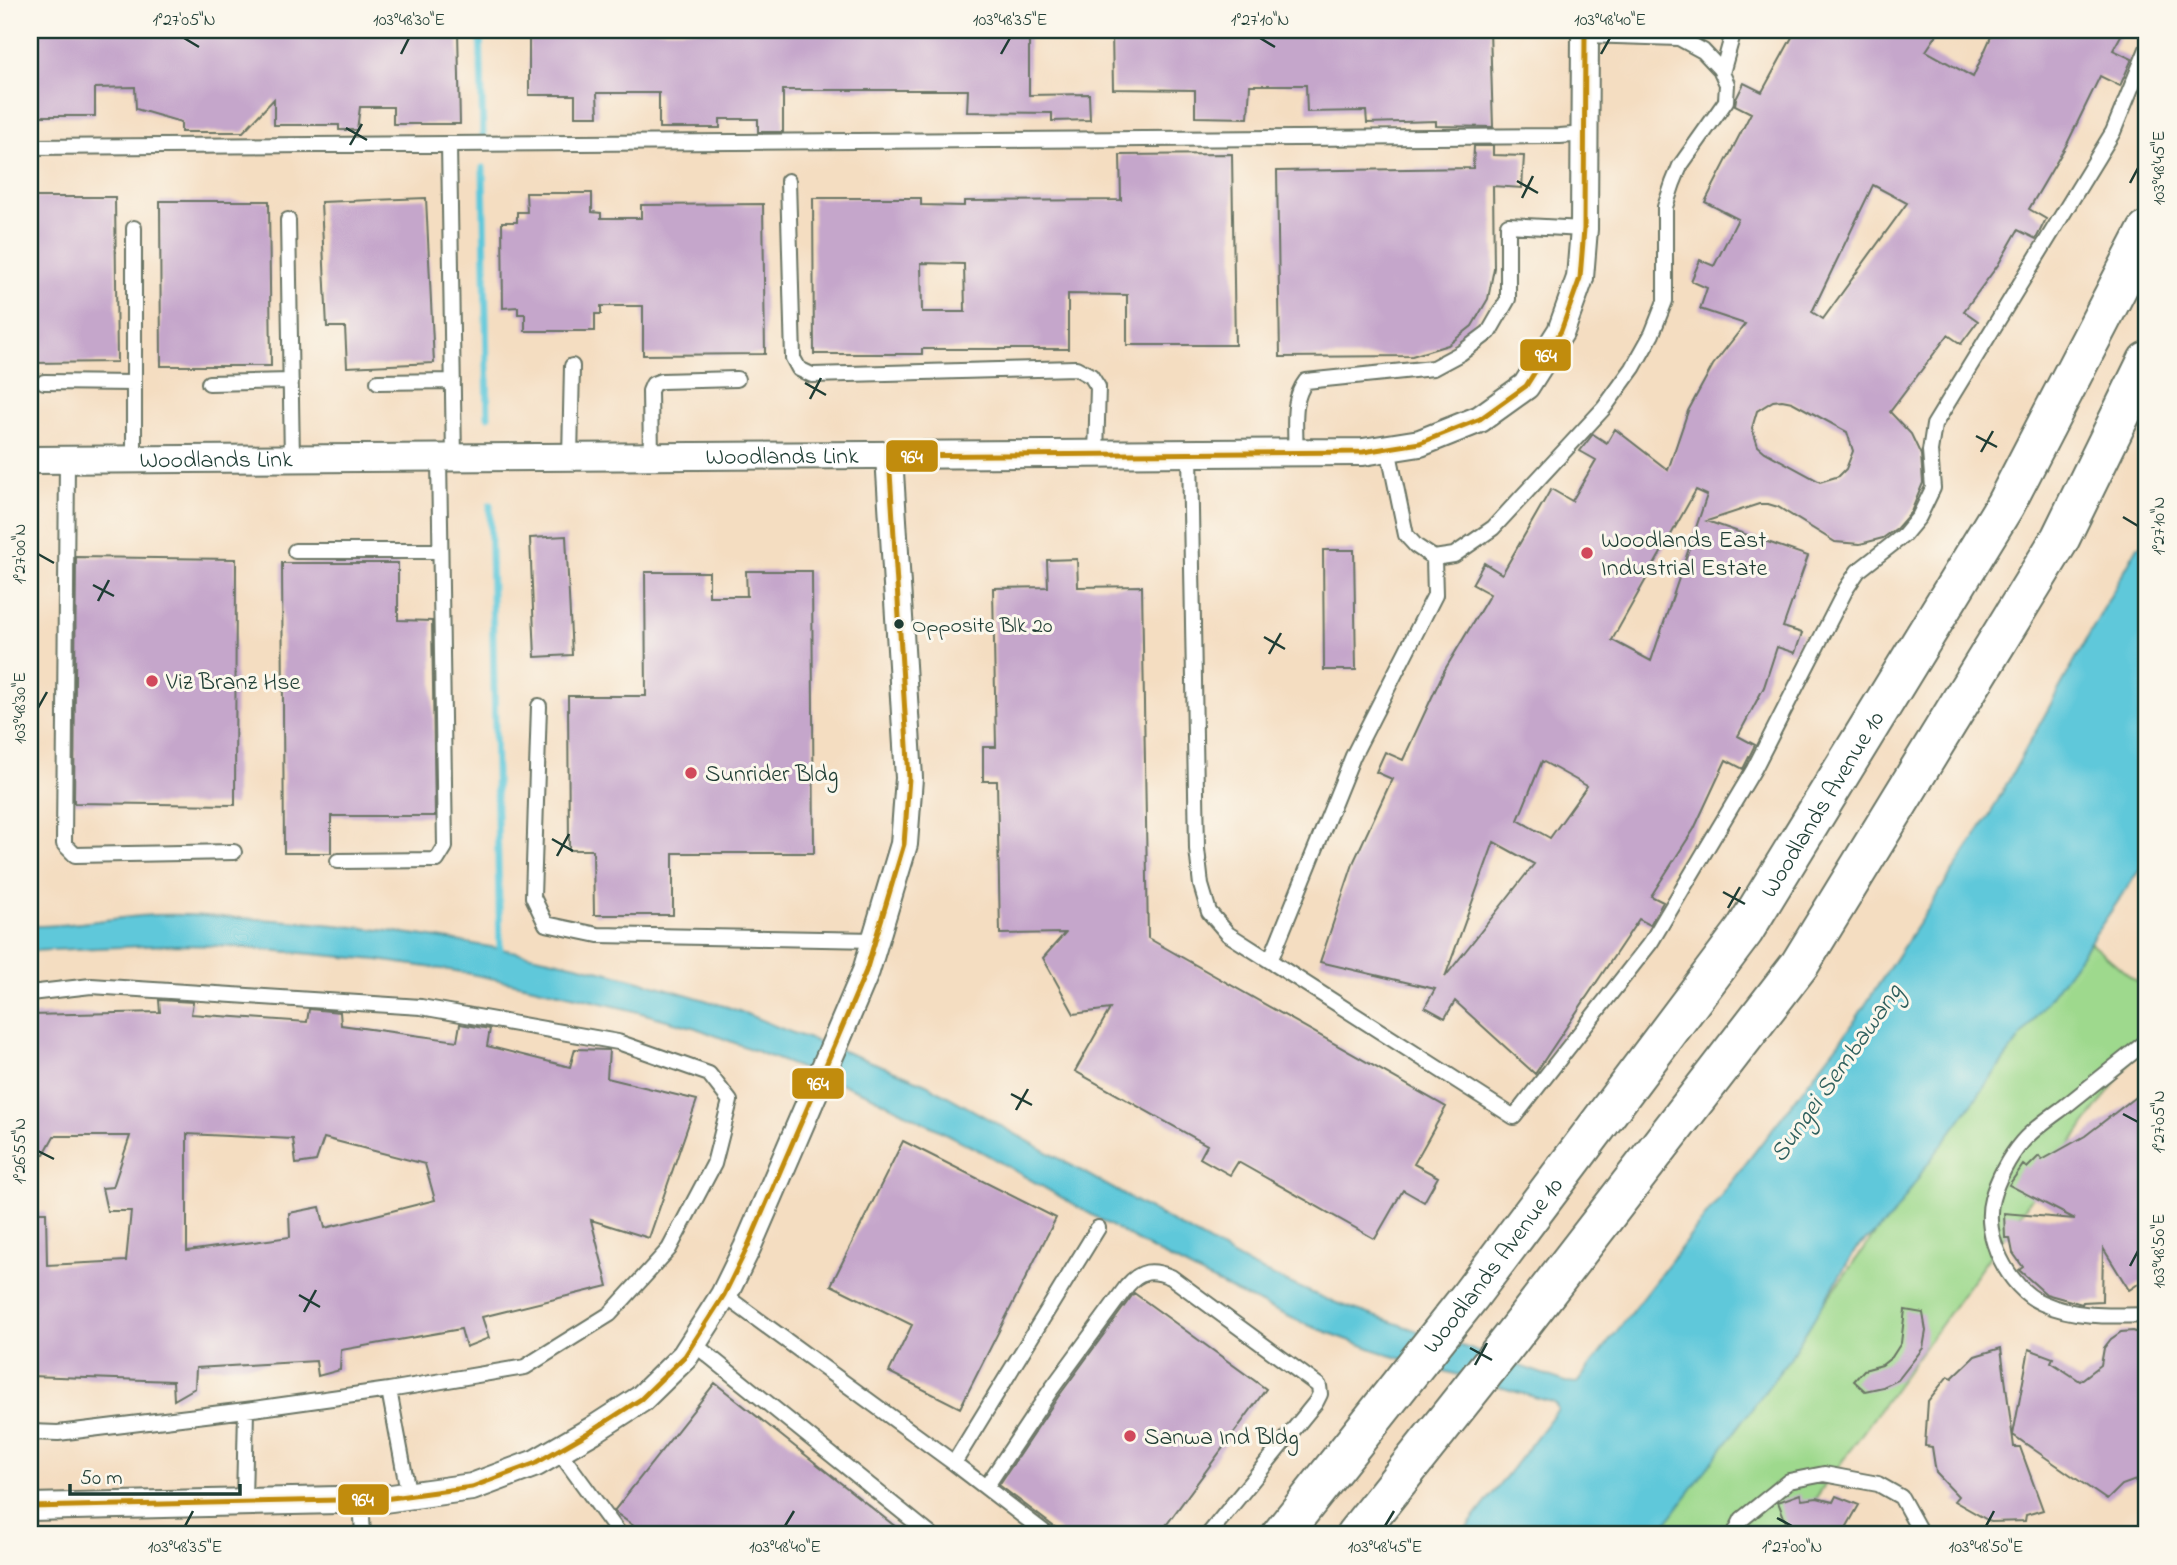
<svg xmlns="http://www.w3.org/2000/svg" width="2177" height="1565" viewBox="0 0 2177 1565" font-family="'Indie Flower',sans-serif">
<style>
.green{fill:#9ed98d;stroke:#5e8b60;stroke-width:2}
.water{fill:#5ec8da;stroke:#3e8287;stroke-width:2}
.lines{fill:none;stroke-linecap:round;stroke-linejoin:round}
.stream{stroke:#5ec8da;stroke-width:7}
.building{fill:#c5a6cb;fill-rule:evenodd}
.lane-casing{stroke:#6a7565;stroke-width:18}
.street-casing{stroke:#6a7565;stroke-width:30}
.primary-casing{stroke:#6a7565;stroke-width:42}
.lane{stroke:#fff;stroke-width:14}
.street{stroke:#fff;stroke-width:26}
.primary{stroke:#fff;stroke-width:38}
.bus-1-casing{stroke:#fbf7ec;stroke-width:10}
.bus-1{stroke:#c18c0d;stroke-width:5}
.ticks{fill:none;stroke:#1f3d34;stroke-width:2.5}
.poi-dot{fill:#d1495b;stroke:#fbf7ec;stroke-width:2.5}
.bus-dot{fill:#1f3d34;stroke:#fbf7ec;stroke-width:2.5}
.labels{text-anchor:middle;stroke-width:6;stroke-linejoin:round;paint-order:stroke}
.bus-label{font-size:22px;fill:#1f3d34;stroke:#fbf7ec;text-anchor:start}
.street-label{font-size:24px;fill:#1f3d34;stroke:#fbf7ec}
.poi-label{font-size:24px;fill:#1f3d34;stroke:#fbf7ec;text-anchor:start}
.water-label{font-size:26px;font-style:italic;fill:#2f605e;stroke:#fbf7ec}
.line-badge{stroke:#fbf7ec;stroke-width:2.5}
.badge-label{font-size:19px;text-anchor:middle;font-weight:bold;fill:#fff}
.neatline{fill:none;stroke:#1f3d34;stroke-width:2.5}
.ticks-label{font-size:18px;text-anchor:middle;fill:#1f3d34}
</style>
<rect width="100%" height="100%" fill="#fbf7ec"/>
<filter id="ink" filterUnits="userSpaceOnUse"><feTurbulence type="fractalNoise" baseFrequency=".0143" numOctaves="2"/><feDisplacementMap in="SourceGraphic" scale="14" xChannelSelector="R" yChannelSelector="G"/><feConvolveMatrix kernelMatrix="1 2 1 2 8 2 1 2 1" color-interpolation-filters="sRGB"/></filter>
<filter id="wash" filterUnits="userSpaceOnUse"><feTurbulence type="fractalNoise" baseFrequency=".00686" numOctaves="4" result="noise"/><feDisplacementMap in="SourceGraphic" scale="28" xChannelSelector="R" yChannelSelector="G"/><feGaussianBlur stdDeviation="1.57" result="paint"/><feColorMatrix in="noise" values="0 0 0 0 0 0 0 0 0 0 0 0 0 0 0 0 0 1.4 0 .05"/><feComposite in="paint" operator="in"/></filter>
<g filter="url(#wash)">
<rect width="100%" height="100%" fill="#f4ddc1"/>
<path class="green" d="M2090 942 2147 991V1038L1789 1535H1653Z"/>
<path class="water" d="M2138 546H2147V859L2076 962 1924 1169 1891 1219 1856 1249 1790 1358 1657 1535H1461L1558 1409 1555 1403 1389 1355 1305 1324 1237 1293 1157 1252 982 1152 870 1095 696 1028 627 1009 529 986 456 971 377 960 224 946 167 945 30 951V926C67 927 103 919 140 916 173 913 208 916 241 918 404 926 569 956 724 1006 748 1013 770 1025 793 1033 838 1049 883 1065 926 1084L1253 1267 1328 1300 1566 1382 1577 1383 1850 1028 1989 816Z"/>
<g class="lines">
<path class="stream" d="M480 30 483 135
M483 168 488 416
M490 505 500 950"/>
</g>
<g id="blocks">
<path class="building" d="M30 30H458L460 124H393V107H360L357 130H339V125H274V99L243 132H181V122L136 109 135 87 95 88V116H30Z
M529 30H1029V95L1089 94 1090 120 1052 121V113L967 112 968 90H783V132H758V119H720V128H659V93H597L598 116H575V95H529Z
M1112 30H1490L1493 127 1436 126V121L1367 123 1366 111 1307 112 1306 85H1250L1248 118 1195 117V90L1113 89Z
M1796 30H1940L1926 51 1973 77 1994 30H2124L2113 50 2132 59 2120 86 2100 76 2067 144 2029 209 2046 219 2036 239 2018 230 1998 265 1964 311 1978 321 1961 344 1948 335 1890 412 1911 434 1921 455 1923 483 1911 512 1897 528 1883 538 1860 544 1835 542 1778 507 1768 504H1759L1707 521 1808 556 1783 627 1802 633 1795 653 1777 647 1764 687 1738 736 1755 745 1743 769 1726 760 1694 829 1651 896 1663 902 1650 925 1639 919 1535 1074 1455 1001 1445 1018 1425 1007 1435 989 1320 962 1354 861 1392 779 1376 772 1385 752 1403 760 1444 671 1490 594 1472 584 1484 563 1502 574 1551 489 1572 501 1596 460 1580 451 1593 434 1607 443 1615 429 1668 470 1688 411 1713 365 1745 324 1700 309 1707 288 1691 281 1700 260 1714 266 1738 219 1705 202 1751 113 1735 105 1736 99 1744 83 1762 92ZM1873 185 1907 203 1823 319 1812 312ZM1782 400 1792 402 1847 432 1853 451 1846 469 1839 476 1820 482 1765 452 1758 446 1752 428 1757 411 1773 401ZM1696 490 1707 495 1651 661 1612 640ZM1542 761 1587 786 1550 838 1518 820ZM1494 842 1534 864 1445 977Z
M1474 146H1493V155L1524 156 1522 188 1493 186 1494 268 1488 299 1472 326 1448 345 1412 356 1280 357 1277 171 1473 168Z
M1232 154 1235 345H1127V295L1068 294V349H922V354H814L813 198H921V205L964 206V201L1121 200 1120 155ZM921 263 964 264 965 312H922Z
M526 193H592V212L601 213V218H641V205L763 204 765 354 643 355V306H601V314H595V331H525V314H518V307L503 308 502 222H517V212H527Z
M30 197H115L117 362 30 363Z
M426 198 434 363 347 367 345 327H327L321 202Z
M160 201H269L271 366H161Z
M566 536 572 655 535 657 530 538Z
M1323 550H1354L1356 670H1324Z
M76 557 236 559 235 805 74 803Z
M1077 559 1078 587 1142 586 1148 938 1446 1107 1414 1164 1438 1177 1424 1202 1403 1190 1375 1239 1238 1162 1230 1175 1200 1158 1207 1145 1075 1071 1110 1009 1074 1014 1043 958 1065 933 1000 934 997 781H983V747H996L993 588 1048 587 1047 560Z
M282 563H398V620L432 621 435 816H331V853H284Z
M746 571H812L814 853H673V915H594L593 850H569L568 696H646L645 572H709V596H747Z
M159 1000 193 1002 191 1014 307 1022 309 1009 340 1012 341 1025 457 1041 460 1024 490 1029 487 1046 570 1067 575 1049 609 1050 607 1078 697 1100 649 1238 591 1220 608 1286 482 1317 489 1338 466 1347 461 1329 341 1350 340 1370 318 1376 316 1361 196 1368 195 1388 174 1400 173 1381 30 1376V1212H46L47 1265 126 1261 131 1211H107L102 1188 113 1187 130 1136H54L44 1154 30 1155V1015L160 1012ZM187 1134 293 1139 296 1164 316 1161 324 1138 425 1164 435 1200 325 1228 320 1207 289 1213 290 1237 187 1251Z
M2147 1088V1278L2129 1290 2103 1248 2102 1301 2083 1302 2082 1304 2046 1294 2019 1270 2023 1267 2013 1253 2010 1238H2005L2004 1213 2075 1219 2009 1185 2023 1165 2027 1168 2039 1156 2042 1160 2085 1136Z
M903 1141 1056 1218 960 1408 889 1372 912 1325 831 1285Z
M1134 1293 1266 1389 1159 1535H1065L999 1485 1058 1397Z
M1905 1310 1923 1313 1926 1331 1923 1348 1898 1380 1883 1387 1865 1391 1854 1381 1864 1370 1882 1365 1892 1357 1901 1343Z
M2133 1331 2147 1336V1476L2122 1485 2107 1500 2013 1435 2029 1349 2053 1358 2051 1362 2080 1381 2101 1365 2104 1348 2111 1339 2121 1332Z
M2001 1348 2014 1447H2020L2043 1510 2026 1515 2025 1521 1991 1522 1954 1501 1958 1496 1936 1473 1932 1447 1925 1446 1928 1401 1948 1376 1952 1378 1975 1356Z
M715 1383 906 1535H646L616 1513 614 1511Z
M1800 1494 1802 1500 1817 1498 1833 1502 1836 1496 1859 1505 1842 1535H1791L1778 1502Z"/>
</g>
</g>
<g filter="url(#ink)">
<use href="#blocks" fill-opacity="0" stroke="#6a7565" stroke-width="2"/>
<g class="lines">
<defs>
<path id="lane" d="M1585 35 1679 38 1702 30
M1722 73 1734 30
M449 144 454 458
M30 147 1560 136 1585 134
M788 181 793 358 799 369 812 375 1076 368 1091 376 1098 387 1096 454
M288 220 292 459
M44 382 134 383
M378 382 453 381
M209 383 291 381
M1388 448 1406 535 1416 546 1434 558 1454 555 1493 528 1604 408 1633 368 1652 334 1665 301V207L1673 183 1680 166 1726 101 1727 84 1720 69 1703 51 1679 38
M1295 453C1297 428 1290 402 1306 381L1433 368 1461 353 1489 332 1508 299V225L1584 229
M1190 454 1197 849 1201 885 1209 912 1228 934 1514 1117 1651 942 1754 769 1846 589 1858 571 1904 535 1919 517 1933 488 1930 451 1934 425 2113 132 2147 49
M570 457 572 366
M651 457 650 391 653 384 661 381 737 379
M67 460 64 844 75 855 234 852
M134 460V228
M295 551H440
M539 706 533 897 546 924 598 935 876 940
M338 861 437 860 445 847 439 458
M1270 961 1353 756 1435 595 1434 558
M30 993 91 986 421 1007 618 1042 709 1074 730 1101 714 1164 669 1249 610 1314 525 1367 389 1390 246 1410 58 1433 30 1432
M2147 1041C2119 1063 2091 1086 2063 1108 2049 1118 2033 1129 2022 1142 2009 1157 1997 1180 1992 1199 1982 1235 2008 1288 2042 1303 2076 1318 2111 1316 2147 1315
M724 1295 954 1463 1048 1535
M693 1343 931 1535
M389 1390 409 1497
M558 1450 620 1535
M954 1463 1098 1228
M986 1487 1050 1391 1127 1286C1141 1270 1152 1269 1171 1277L1319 1386 1320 1394 1316 1402 1208 1535
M361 1499 363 1535
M244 1501 246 1410
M1734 1535 1742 1519 1789 1481 1824 1474 1878 1484 1901 1497 1922 1535"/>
<g id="street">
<path id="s1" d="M30 460 1363 452 1420 443 1480 419 1526 386 1561 331 1580 278 1584 229 1585 30"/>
<path d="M30 1507 384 1499 472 1487 536 1463 593 1430 641 1399 685 1356 724 1295 747 1248 835 1044 866 971 904 844 909 778 889 456"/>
</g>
<g id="primary">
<path id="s2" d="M1281 1535 1470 1296 1744 931 2005 505 2147 231"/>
<path d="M1355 1535 1509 1341 1800 964 2060 539 2147 361"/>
</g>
</defs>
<use href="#lane" class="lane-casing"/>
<use href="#street" class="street-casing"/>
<use href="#primary" class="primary-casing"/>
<use href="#lane" class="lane"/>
<use href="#street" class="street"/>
<use href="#primary" class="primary"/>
<defs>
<path id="bus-1" d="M30 1507 384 1499 472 1487 536 1463 593 1430 641 1399 685 1356 724 1295 747 1248 835 1044 866 971 904 844 909 778 889 456 1363 452 1420 443 1480 419 1526 386 1561 331 1580 278 1584 229 1585 30"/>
</defs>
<use href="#bus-1" class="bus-1-casing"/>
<use href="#bus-1" class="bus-1"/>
</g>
</g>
<path class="ticks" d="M184 38 199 47M1260 38 1275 47M401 54 409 38M1001 54 1010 38M1601 54 1610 38M346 128 367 140M350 145 362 124M1517 181 1538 193M2130 183 2138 168M1522 198 1533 176M805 383 826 395M810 399 821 378M1976 436 1997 447M1981 452 1993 431M2123 517 2138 526M38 554 54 563M93 585 114 596M98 601 109 580M1264 637 1285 649M1269 654 1281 633M38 708 47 692M552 839 573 851M557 856 569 834M1723 892 1745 904M1728 908 1740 887M1011 1094 1032 1105M1016 1110 1028 1089M2123 1114 2138 1122M38 1151 54 1159M2130 1266 2138 1251M299 1295 320 1307M304 1312 316 1290M1470 1348 1492 1360M1475 1365 1487 1343M1777 1518 1792 1526M185 1526 193 1511M785 1526 794 1511M1385 1526 1394 1511M1986 1526 1994 1511"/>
<g class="poi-dot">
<circle cx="1587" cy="553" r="7"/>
<circle cx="152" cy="681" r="7"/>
<circle cx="691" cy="773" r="7"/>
<circle cx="1130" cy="1436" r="7"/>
</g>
<circle class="bus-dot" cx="899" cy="624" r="6"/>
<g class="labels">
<g class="bus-label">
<text x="912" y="632">Opposite Blk 20</text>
</g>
<g class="street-label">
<text dy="8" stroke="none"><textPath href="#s1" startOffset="752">Woodlands Link</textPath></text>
<text dy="8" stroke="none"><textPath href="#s1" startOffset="186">Woodlands Link</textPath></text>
<text dy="8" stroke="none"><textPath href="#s2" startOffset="910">Woodlands Avenue 10</textPath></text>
<text dy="8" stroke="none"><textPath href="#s2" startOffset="343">Woodlands Avenue 10</textPath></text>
</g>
<g class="poi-label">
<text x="1601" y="547">Woodlands East<tspan x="1601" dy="28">Industrial Estate</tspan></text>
<text x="166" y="689">Viz Branz Hse</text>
<text x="705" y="781">Sunrider Bldg</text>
<text x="1144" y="1444">Sanwa Ind Bldg</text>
</g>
<g class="water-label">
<text transform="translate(1835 1072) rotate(-55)" y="9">Sungei Sembawang</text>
</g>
</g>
<g class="line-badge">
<rect x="1519" y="338" width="53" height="34" rx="7" fill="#c18c0d"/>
<rect x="885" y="439" width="54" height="34" rx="7" fill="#c18c0d"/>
<rect x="791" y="1067" width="54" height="33" rx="7" fill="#c18c0d"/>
<rect x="337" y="1483" width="53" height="33" rx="7" fill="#c18c0d"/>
</g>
<g class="badge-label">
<text x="1546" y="362">964</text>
<text x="912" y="463">964</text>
<text x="818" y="1090">964</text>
<text x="363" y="1506">964</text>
</g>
<rect width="2177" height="1565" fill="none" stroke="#fbf7ec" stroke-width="77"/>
<path d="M70 1484v10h170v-10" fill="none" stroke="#1f3d34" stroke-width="3.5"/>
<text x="80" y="1484" font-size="21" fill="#1f3d34" stroke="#fbf7ec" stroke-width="5" paint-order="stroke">50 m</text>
<rect x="38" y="38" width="2100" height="1488" class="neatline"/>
<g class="ticks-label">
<text x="184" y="25">1°27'05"N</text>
<text x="409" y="25">103°48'30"E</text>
<text x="1010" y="25">103°48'35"E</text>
<text x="1260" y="25">1°27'10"N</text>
<text x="1610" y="25">103°48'40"E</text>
<text transform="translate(2158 168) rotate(-90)" y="6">103°48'45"E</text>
<text transform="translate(2158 526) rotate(-90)" y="6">1°27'10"N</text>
<text transform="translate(19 554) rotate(-90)" y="6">1°27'00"N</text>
<text transform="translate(19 708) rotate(-90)" y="6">103°48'30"E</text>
<text transform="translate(2158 1122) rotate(-90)" y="6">1°27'05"N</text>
<text transform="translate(19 1151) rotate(-90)" y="6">1°26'55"N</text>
<text transform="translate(2158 1251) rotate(-90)" y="6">103°48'50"E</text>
<text x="185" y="1552">103°48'35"E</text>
<text x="785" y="1552">103°48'40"E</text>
<text x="1385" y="1552">103°48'45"E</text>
<text x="1792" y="1552">1°27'00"N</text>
<text x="1986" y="1552">103°48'50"E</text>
</g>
</svg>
